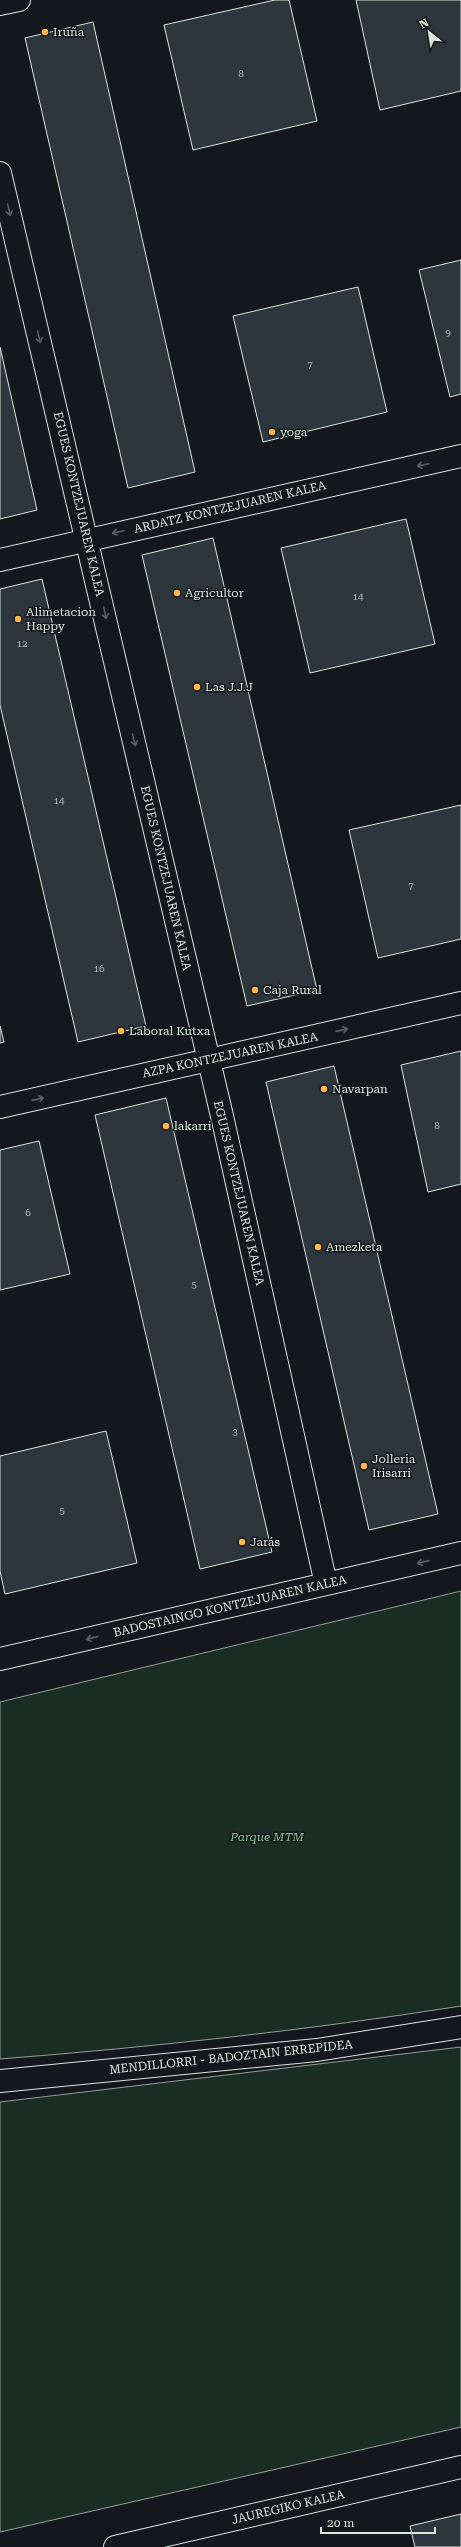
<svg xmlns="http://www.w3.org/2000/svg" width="461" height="2547" viewBox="0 0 461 2547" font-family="'Roboto Serif',serif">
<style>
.green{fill:#1a2d24;stroke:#939e99}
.building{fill:#2c363c;stroke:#d8e6dc}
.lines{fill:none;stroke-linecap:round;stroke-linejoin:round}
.minor-casing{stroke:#d8e6dc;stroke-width:24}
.tertiary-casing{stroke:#d8e6dc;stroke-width:24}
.minor{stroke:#14181c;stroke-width:22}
.tertiary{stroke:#14181c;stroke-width:22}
.oneway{stroke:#59605f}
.poi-dot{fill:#ffb74d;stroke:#14181c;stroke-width:1.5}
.labels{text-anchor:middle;stroke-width:3;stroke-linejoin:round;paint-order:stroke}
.number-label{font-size:10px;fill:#adbab4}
.poi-label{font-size:12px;fill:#d8e6dc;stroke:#14181c;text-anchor:start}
.street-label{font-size:12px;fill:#d8e6dc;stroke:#14181c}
.park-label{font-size:12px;font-style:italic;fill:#8ac095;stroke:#14181c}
</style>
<rect width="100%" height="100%" fill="#14181c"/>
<path class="green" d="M461 1591V2006C309 2030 153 2047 0 2059V1702Z
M461 2047V2427L0 2532V2102Z"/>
<path class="building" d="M275 0H289L317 121 193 150 164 25Z
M356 0H461V91L380 110Z
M93 22 195 472 128 488 25 38Z
M461 260V394L450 397 419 270Z
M358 287 387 412 263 442 233 316Z
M0 347 37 510 0 519Z
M406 519 435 644 310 673 281 548Z
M213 538 317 990 247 1006 142 555Z
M42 579 146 1026 78 1042 0 705V589Z
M461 805V939L378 958 349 830Z
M0 1026 4 1042 0 1043Z
M461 1051V1184L428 1192 401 1065Z
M334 1066 438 1514 369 1530 266 1082Z
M166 1098 272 1552 200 1569 95 1115Z
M39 1141 70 1274 0 1290V1150Z
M106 1431 137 1563 5 1594 0 1571V1456Z
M461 2514V2547H415L410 2526Z"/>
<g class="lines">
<defs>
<path id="minor" d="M0 4 19 0
M0 173 222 1116 326 1584
M0 560 461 456
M0 1107 461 1003
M0 1659 461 1553
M115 2547 461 2467"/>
<path id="tertiary" d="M0 2081 317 2050 461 2027"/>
</defs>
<use href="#minor" class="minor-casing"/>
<use href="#tertiary" class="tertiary-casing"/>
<use href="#minor" class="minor"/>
<use href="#tertiary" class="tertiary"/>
</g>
<defs><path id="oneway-shaft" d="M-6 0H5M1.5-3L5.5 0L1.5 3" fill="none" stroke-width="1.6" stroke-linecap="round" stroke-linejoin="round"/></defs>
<g class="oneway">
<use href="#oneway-shaft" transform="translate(9 210) rotate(77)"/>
<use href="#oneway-shaft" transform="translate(39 337) rotate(77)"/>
<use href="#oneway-shaft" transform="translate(423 465) rotate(168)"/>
<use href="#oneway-shaft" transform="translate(118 532) rotate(168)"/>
<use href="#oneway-shaft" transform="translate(105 613) rotate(77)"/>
<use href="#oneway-shaft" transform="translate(134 740) rotate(77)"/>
<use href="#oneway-shaft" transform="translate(342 1030) rotate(-13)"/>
<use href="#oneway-shaft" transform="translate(38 1099) rotate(-13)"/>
<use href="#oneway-shaft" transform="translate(423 1562) rotate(167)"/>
<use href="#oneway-shaft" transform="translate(92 1638) rotate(167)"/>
</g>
<g class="poi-dot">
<circle cx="45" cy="32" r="4"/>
<circle cx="272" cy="432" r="4"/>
<circle cx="177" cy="593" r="4"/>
<circle cx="18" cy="619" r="4"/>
<circle cx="197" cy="687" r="4"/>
<circle cx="255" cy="990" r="4"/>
<circle cx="121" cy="1031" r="4"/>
<circle cx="324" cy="1089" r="4"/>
<circle cx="166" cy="1126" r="4"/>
<circle cx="318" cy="1247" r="4"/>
<circle cx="364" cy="1466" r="4"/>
<circle cx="242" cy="1542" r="4"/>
</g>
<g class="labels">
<g class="number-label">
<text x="241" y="77">8</text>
<text x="448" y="336">9</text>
<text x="310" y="368">7</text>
<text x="358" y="600">14</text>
<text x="22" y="647">12</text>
<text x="59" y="804">14</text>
<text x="411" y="889">7</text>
<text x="99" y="972">16</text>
<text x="437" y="1129">8</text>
<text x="28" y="1216">6</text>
<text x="194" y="1288">5</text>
<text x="235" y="1435">3</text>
<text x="62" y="1514">5</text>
</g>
<g class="poi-label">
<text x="53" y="36">Iruña</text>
<text x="280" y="436">yoga</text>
<text x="185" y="597">Agricultor</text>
<text x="26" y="616">Alimetacion<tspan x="26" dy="14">Happy</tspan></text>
<text x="205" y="691">Las J.J.J</text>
<text x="263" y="994">Caja Rural</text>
<text x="129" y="1035">Laboral Kutxa</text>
<text x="332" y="1093">Navarpan</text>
<text x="174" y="1130">lakarri</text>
<text x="326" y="1251">Amezketa</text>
<text x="372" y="1463">Jolleria<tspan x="372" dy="14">Irisarri</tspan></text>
<text x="250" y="1546">Jara´s</text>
</g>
<g class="street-label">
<text transform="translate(79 504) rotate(77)" y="4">EGUES KONTZEJUAREN KALEA</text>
<text transform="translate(230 507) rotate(-13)" y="4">ARDATZ KONTZEJUAREN KALEA</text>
<text transform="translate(166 878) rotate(77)" y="4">EGUES KONTZEJUAREN KALEA</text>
<text transform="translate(230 1055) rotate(-12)" y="4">AZPA KONTZEJUAREN KALEA</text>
<text transform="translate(239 1193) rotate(77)" y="4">EGUES KONTZEJUAREN KALEA</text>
<text transform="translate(230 1606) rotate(-13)" y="4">BADOSTAINGO KONTZEJUAREN KALEA</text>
<text transform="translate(231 2057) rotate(-6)" y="4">MENDILLORRI - BADOZTAIN ERREPIDEA</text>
<text transform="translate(288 2507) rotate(-13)" y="4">JAUREGIKO KALEA</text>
</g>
<g class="park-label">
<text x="267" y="1841">Parque MTM</text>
</g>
</g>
<g transform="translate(429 32) rotate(330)" stroke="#14181c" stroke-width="3" paint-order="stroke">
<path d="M0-3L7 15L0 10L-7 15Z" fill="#d8e6dc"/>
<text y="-6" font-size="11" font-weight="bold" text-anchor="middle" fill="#d8e6dc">N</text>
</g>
<path d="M321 2527v6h114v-6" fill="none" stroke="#d8e6dc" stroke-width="2"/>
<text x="327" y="2527" font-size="12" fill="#d8e6dc" stroke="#14181c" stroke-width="3" paint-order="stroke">20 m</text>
</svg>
